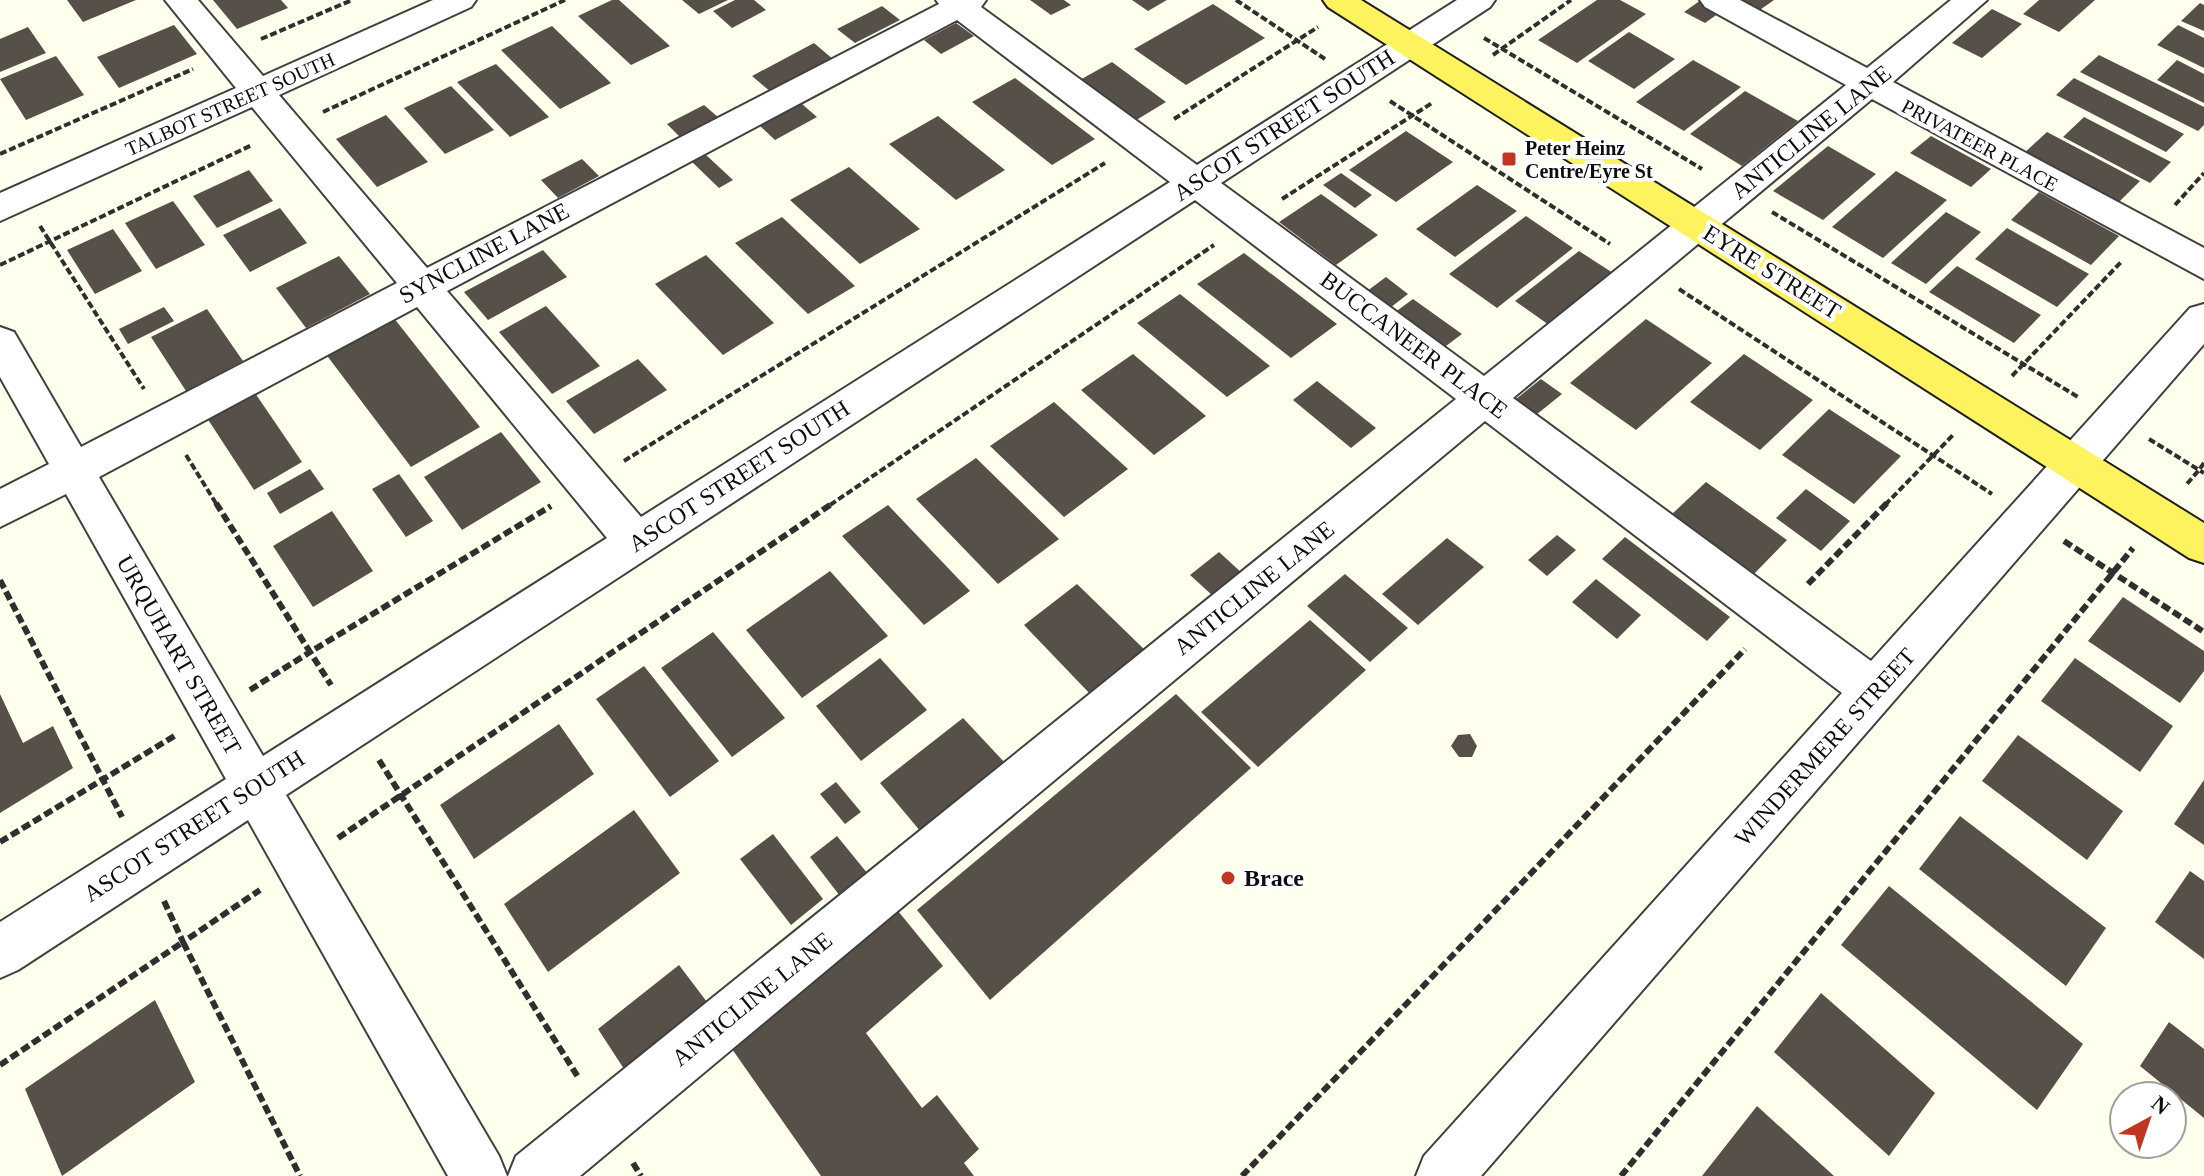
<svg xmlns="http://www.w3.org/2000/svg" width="2204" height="1176" viewBox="0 0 2204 1176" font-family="'Times New Roman',serif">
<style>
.building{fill:#565049}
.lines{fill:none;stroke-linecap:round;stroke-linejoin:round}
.minor-casing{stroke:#404040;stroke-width:4}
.major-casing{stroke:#1e1e1e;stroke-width:4}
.path-far1{stroke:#2f2f2f;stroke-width:4;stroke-dasharray:7 3;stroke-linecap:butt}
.path{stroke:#2f2f2f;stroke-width:6;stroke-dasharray:9 4;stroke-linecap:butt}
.minor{fill:#fff;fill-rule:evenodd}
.major{fill:#fdf35f;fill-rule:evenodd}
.poi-dot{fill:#c13620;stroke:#fff;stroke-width:3}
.labels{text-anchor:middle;stroke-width:8;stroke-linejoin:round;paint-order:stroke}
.far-street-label{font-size:20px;fill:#0d0d0d;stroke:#fff}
.far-poi-label{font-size:20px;font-weight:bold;fill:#0d0d0d;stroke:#fff;text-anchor:start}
.street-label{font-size:24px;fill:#0d0d0d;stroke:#fff}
.poi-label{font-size:24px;font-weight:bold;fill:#0d0d0d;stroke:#fff;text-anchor:start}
</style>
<rect width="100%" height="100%" fill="#ffffed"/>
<path class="building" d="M67 0H136L83 22Z
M213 0H281L288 8 237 29Z
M612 0H619L670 46 631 65 578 16Z
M682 0H728L699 14Z
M735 0H754L766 10 732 28 713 11Z
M1030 0H1064L1071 5 1051 15Z
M1132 0H1167L1148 11Z
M1597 0H1620L1646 14 1577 63 1538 40Z
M1701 0H1702L1722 11 1705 23 1684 12Z
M1735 0H1774L1757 12Z
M2039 0H2095L2059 32 2023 14Z
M2200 3 2204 5V31L2181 21Z
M1213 4 1265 38 1186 85 1134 49Z
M882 6 900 20 855 43 837 29Z
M1992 9 2022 24 1982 58 1952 43Z
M956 23 974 36 941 54 924 40Z
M174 25 197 54 119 88 97 57Z
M2178 25 2204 38V68L2157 45Z
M552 26 611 83 560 109 501 50Z
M28 27 46 53 0 72V39Z
M1629 32 1675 59 1634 89 1588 61Z
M814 43 834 60 772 93 752 76Z
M2099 55 2204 107V125L2198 131 2080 72Z
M56 56 84 95 26 120 0 79Z
M1693 60 1741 87 1684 131 1636 102Z
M2177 60 2204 74V103L2157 80Z
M1112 62 1166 102 1133 122 1078 81Z
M496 64 549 117 510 137 457 82Z
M1015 78 1095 139 1052 165 972 102Z
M2074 78 2184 134 2166 152 2056 95Z
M451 86 494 130 445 154 404 108Z
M1745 91 1798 121 1742 166 1690 134Z
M802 104 817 117 775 140 760 126Z
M704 105 719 118 681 138 667 124Z
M386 115 428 162 377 187 336 139Z
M938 116 1005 170 956 200 889 144Z
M2084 117 2171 162 2150 183 2063 137Z
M1406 131 1453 162 1396 202 1349 170Z
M2047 132 2140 181 2117 204 2023 154Z
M1931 136 1991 169 1971 187 1910 153Z
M1828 146 1876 174 1823 220 1773 191Z
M705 154 733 180 719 188 691 161Z
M582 159 599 176 558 198 541 180Z
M849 167 920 229 860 264 790 200Z
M249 170 273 201 217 228 193 196Z
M1896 171 1947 200 1883 258 1832 227Z
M1341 173 1372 195 1355 208 1323 185Z
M1477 185 1517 211 1455 257 1416 229Z
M2039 192 2119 236 2091 265 2011 220Z
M1321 194 1378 235 1336 265 1279 222Z
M173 201 205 245 156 269 125 223Z
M280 208 307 243 250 272 223 235Z
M1946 212 1981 232 1926 284 1891 263Z
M1526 216 1573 248 1497 308 1449 274Z
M782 217 855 286 808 314 735 243Z
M2007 228 2089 274 2057 307 1975 259Z
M113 229 142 271 95 294 67 250Z
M543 250 567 277 488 320 464 292Z
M1579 251 1613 273 1549 325 1515 301Z
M1244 253 1337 324 1291 358 1197 284Z
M706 255 774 323 723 355 655 284Z
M339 256 370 294 306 328 276 288Z
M1957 266 2041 315 2014 343 1929 292Z
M1386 277 1408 294 1386 311 1363 294Z
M1180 294 1270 366 1227 397 1137 323Z
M1413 299 1462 334 1442 349 1394 313Z
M546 306 600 366 552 394 499 332Z
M164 307 174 321 128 344 119 329Z
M207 309 243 361 186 391 151 337Z
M393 317 480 427 411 467 325 353Z
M1646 319 1712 363 1636 430 1570 383Z
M1133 354 1206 416 1154 455 1081 390Z
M1744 354 1813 400 1760 450 1690 402Z
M638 359 667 390 594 434 566 401Z
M1541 379 1562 394 1531 419 1511 403Z
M1317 381 1376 428 1351 448 1293 400Z
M255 393 302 462 254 490 207 418Z
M1054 402 1128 469 1064 517 990 446Z
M1829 409 1901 456 1854 504 1782 455Z
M501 432 541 482 462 530 424 477Z
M976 458 1059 539 998 584 916 499Z
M310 469 324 489 280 514 267 493Z
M399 474 433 521 406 537 372 489Z
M1706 482 1787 540 1753 575 1671 515Z
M1806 489 1850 521 1821 551 1776 518Z
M888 505 970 591 924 625 842 536Z
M332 511 373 571 313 607 273 546Z
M1557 535 1576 550 1547 576 1528 560Z
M1625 537 1730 617 1707 641 1602 559Z
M1447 538 1484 567 1418 625 1382 594Z
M1219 552 1242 573 1213 596 1190 575Z
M830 571 888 636 802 698 746 630Z
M1345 574 1408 628 1370 662 1307 606Z
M1596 579 1641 615 1617 639 1572 602Z
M1077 584 1148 653 1093 697 1024 625Z
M2123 597 2204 651V671L2180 703 2088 641Z
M1310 620 1366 670 1258 767 1201 712Z
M713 632 785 718 732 757 661 668Z
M880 658 927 710 861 761 816 706Z
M2075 658 2173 726 2140 772 2041 701Z
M644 666 719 761 670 797 596 699Z
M0 694 23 743 53 726 73 768 0 813Z
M1176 694 1251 768 990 1000 917 910Z
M963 718 1006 764 921 832 880 783Z
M559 724 594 774 474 859 440 805Z
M1470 734 1477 746 1472 757H1459L1451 746 1458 735Z
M2018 735 2123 811 2087 860 1982 781Z
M2204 780V845L2174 824Z
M836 782 861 812 845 824 820 794Z
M634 810 680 873 548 972 504 904Z
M1960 816 2106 928 2066 986 1919 869Z
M773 834 823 899 791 925 740 859Z
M837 836 868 874 840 896 810 857Z
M2190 871 2204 881V959L2155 922Z
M1889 886 2083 1044 2037 1110 1841 945Z
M898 911 943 966 866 1033 922 1108 937 1095 979 1149 964 1163 974 1176H821L732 1049Z
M679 965 707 1002 624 1069 598 1029Z
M1821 993 1935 1093 1889 1156 1774 1052Z
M155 1000 195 1082 62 1176 25 1089Z
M2169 1022 2204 1049V1118L2140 1066Z
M1757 1106 1834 1176H1702Z"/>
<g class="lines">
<defs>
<path id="minor" d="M165 0H198L263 76 433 0H476L471 7 279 95 427 268 939 4 936 0H986L981 7 1197 165 1457 0H1495L1490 7 1221 183 1484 376 1846 85 1705 7 1700 0H1740L1867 68 1951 0H1987L1893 82 2204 248V279L1872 99 1513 398 1871 661 2190 308 2204 304V344L1481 1176H1416L1424 1156 1842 693 1485 421 580 1176H508L516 1156 1456 399 1195 200 286 795 499 1156 507 1176H448L248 820 18 970 0 978V922L226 779 66 494 0 527V489L49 464 0 377V327L14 332 81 447 397 283 252 107 0 221V193L236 88ZM957 20 1170 182 641 517 447 291ZM417 307 607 538 263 756 99 477Z"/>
<path id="major" d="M1323 0H1361L2204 523V563L2189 558 1328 7Z"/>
</defs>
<use href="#minor" class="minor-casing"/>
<use href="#major" class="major-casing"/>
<path class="path-far1" d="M1236 0 1325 59
M1484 38 1702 169
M261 39 352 0
M1493 55 1571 0
M1390 101 1610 244
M323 112 565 0
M1174 119 1318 27
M0 154 193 69
M1282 199 1432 103
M2175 205 2204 173
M1772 212 2078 397
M40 226 144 389
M0 265 252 145
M1679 289 1992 494
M2012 376 2121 262
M2149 439 2199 470 2186 485
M186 455 217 505
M624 461 1105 163
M2204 463 2199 470 2204 473
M830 505 1214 245
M1885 505 1954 434"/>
<path class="path" d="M216 503 310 652 551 506
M2064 541 2204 632
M0 580 122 817
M1808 584 1887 503
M250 690 310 652 331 685
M379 760 578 1077
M338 838 833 503
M0 842 176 735
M164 901 183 942 260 890
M0 1065 183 942 300 1176
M633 1163 641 1176
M1242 1176 1745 649
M1621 1176 2133 548"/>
<use href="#minor" class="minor"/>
<use href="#major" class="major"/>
</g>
<g class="poi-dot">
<rect x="1501" y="151" width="16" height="16" rx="4"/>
<circle cx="1228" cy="878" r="8"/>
</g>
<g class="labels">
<g class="far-street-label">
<text transform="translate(230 104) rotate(-24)" y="7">TALBOT STREET SOUTH</text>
<text transform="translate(1980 145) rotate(28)" y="7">PRIVATEER PLACE</text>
</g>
<g class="far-poi-label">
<text x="1525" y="155">Peter Heinz<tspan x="1525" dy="23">Centre/Eyre St</tspan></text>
</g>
<g class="street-label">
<text transform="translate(1284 125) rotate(-33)" y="8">ASCOT STREET SOUTH</text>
<text transform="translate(1811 132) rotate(-39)" y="8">ANTICLINE LANE</text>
<text transform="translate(484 253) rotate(-28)" y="8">SYNCLINE LANE</text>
<text transform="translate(1772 272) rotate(32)" y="8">EYRE STREET</text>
<text transform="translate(1414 345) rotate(37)" y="8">BUCCANEER PLACE</text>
<text transform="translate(739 476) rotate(-33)" y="8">ASCOT STREET SOUTH</text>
<text transform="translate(1254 588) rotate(-39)" y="8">ANTICLINE LANE</text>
<text transform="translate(179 655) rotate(60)" y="8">URQUHART STREET</text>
<text transform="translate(1825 747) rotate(-48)" y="8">WINDERMERE STREET</text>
<text transform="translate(194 826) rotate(-33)" y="8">ASCOT STREET SOUTH</text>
<text transform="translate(752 999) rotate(-39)" y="8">ANTICLINE LANE</text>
</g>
<g class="poi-label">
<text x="1244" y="886">Brace</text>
</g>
</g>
<g transform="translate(2148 1120) rotate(40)"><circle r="38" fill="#ffffff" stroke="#9e9e9e" stroke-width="2"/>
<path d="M0-6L14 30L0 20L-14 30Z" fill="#c13620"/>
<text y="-12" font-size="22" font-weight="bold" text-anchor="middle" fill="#0d0d0d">N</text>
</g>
</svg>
